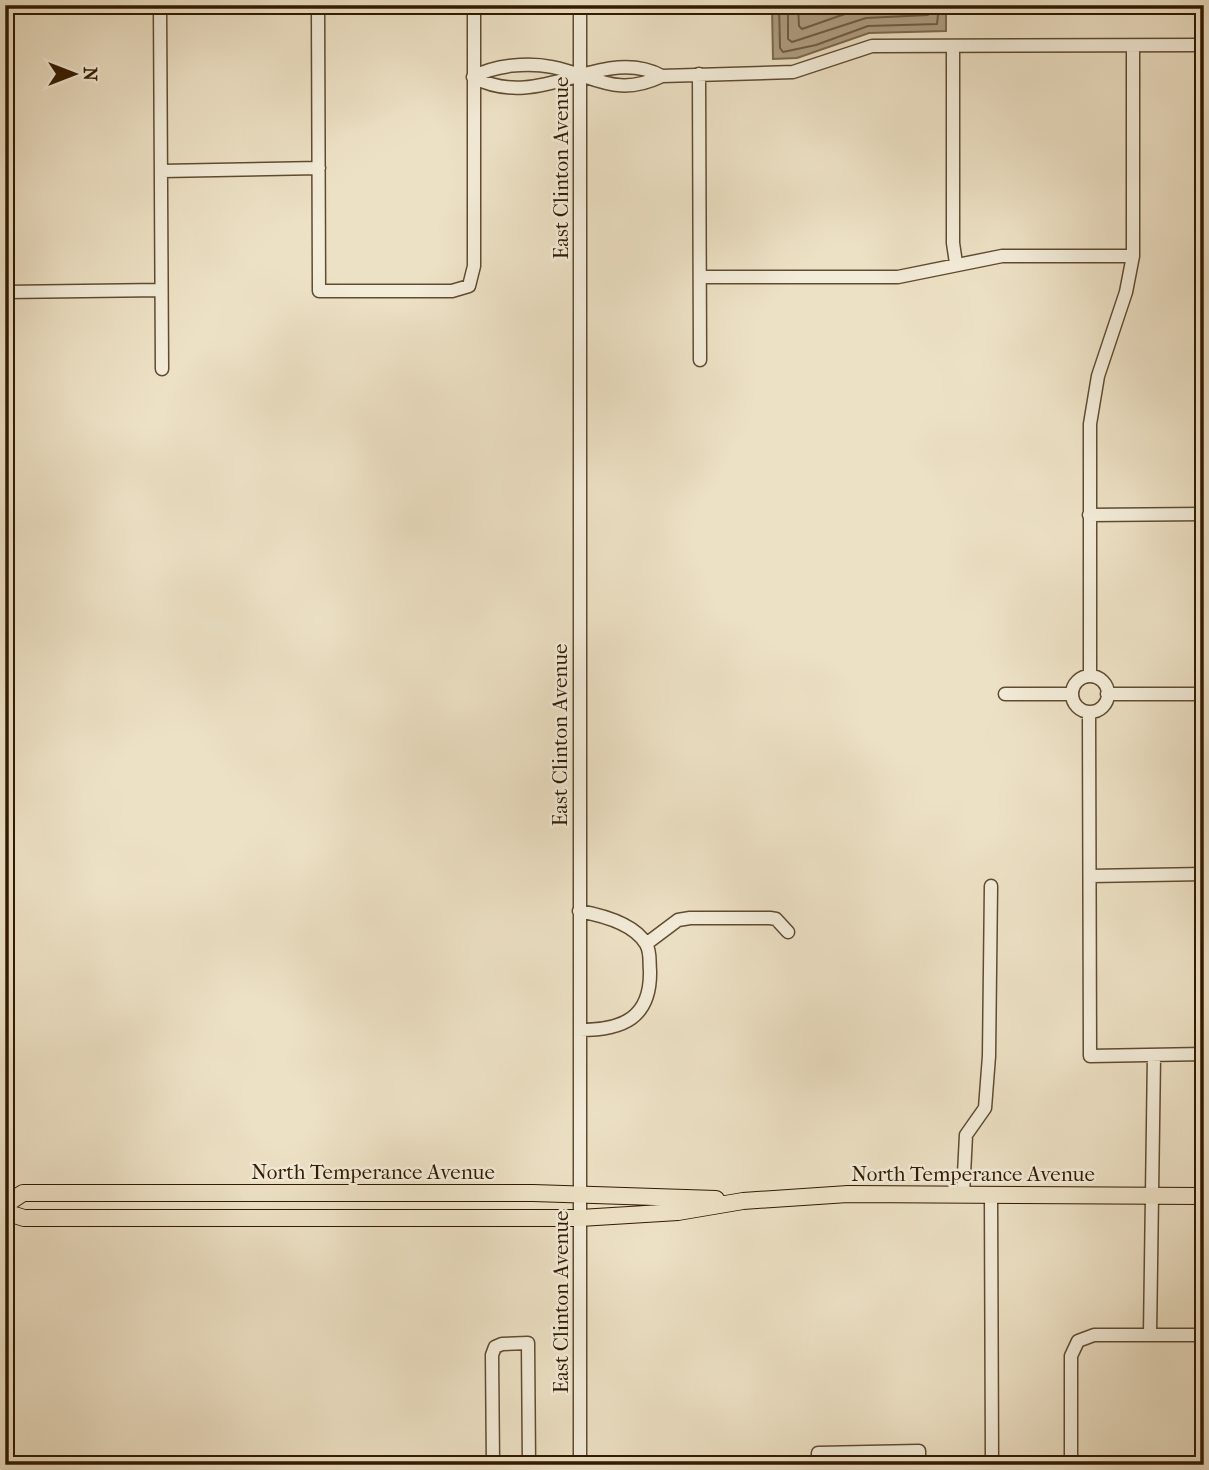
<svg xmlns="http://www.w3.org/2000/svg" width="1209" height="1470" viewBox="0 0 1209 1470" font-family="'IM FELL French Canon',serif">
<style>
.water{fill:#ad9d82;stroke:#7b694e;stroke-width:2}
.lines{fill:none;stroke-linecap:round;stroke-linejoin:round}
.shore{stroke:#6f5c41;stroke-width:2}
.minor-casing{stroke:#604c31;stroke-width:15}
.major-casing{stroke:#311a00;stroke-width:18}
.minor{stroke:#f3ecd9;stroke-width:12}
.major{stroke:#ede1c5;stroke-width:16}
.labels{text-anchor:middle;stroke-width:5;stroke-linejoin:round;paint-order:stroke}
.street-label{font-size:21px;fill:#311a00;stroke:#f3ecd9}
</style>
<rect width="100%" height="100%" fill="#ede1c5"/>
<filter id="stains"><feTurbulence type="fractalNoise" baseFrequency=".00286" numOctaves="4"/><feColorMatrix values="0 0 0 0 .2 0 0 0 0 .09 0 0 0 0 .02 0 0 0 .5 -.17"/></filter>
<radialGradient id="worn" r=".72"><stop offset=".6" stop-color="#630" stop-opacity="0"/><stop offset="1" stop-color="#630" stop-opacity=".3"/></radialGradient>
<path class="water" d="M772 5H946V31L869 33 797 58 773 59Z"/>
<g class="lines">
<path class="shore" d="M779 5 780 48 783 52 816 45 868 26 937 24 939 5
M788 5V39L792 42 866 18 928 15 931 5
M798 5 799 26 802 29 862 8 887 5"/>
<defs>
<path id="minor" d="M160 5 162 369
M318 5 319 291H452L469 286 474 266V5
M580 5V1465
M953 46V243L956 263
M699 74 700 360
M473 77C495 65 528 62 552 67 596 76 616 98 662 76L793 72 872 46 1204 45
M473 77C541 113 602 44 662 76
M162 171 319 168
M700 277H898L1002 256H1133
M5 292 161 290
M6 292 7 5
M1089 515 1204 514
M1090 676V424L1098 376 1126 292 1133 256V46
M1072 694a18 18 0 1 1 36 0a18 18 0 1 1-36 0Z
M1005 694H1072
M1107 694H1204
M1089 712 1090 1056 1204 1054
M1090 876 1204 874
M579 911C601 915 634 923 646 944 651 952 649 962 650 971 651 1018 623 1030 580 1030
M646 944 678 920 690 918H770L776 919 788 932
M963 1194 966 1135 985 1108 989 1056 991 886
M991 1194 992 1465
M1150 1335 1154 1055
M493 1465 492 1355 495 1347 502 1344 528 1343 529 1465
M818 1465V1453L919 1451V1465
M1071 1465V1356L1078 1341 1094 1335H1204"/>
<path id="major" d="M5 1205 23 1193H533L716 1199
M5 1212 24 1218H580L678 1212 743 1201 848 1194 1204 1196"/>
</defs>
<use href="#minor" class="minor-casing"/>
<use href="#major" class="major-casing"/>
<use href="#minor" class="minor"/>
<use href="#major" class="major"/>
</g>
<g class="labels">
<g class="street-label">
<text transform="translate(561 168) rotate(-90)" y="7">East Clinton Avenue</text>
<text transform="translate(560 735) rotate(-90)" y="7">East Clinton Avenue</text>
<text x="373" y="1179">North Temperance Avenue</text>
<text x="973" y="1181">North Temperance Avenue</text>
<text transform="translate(561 1302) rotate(-90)" y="7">East Clinton Avenue</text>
</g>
</g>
<rect width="1209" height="1470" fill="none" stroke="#ede1c5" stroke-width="28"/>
<rect x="7" y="7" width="1195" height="1456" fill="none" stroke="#311a00" stroke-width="3.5"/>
<rect x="14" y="14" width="1181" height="1442" fill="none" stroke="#311a00" stroke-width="2"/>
<g transform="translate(74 74) rotate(90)" stroke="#f3ecd9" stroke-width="5" paint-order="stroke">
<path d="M0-5L12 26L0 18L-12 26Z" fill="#311a00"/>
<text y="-10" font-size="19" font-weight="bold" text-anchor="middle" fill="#311a00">N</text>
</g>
<rect width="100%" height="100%" filter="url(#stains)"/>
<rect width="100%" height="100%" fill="url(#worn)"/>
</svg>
